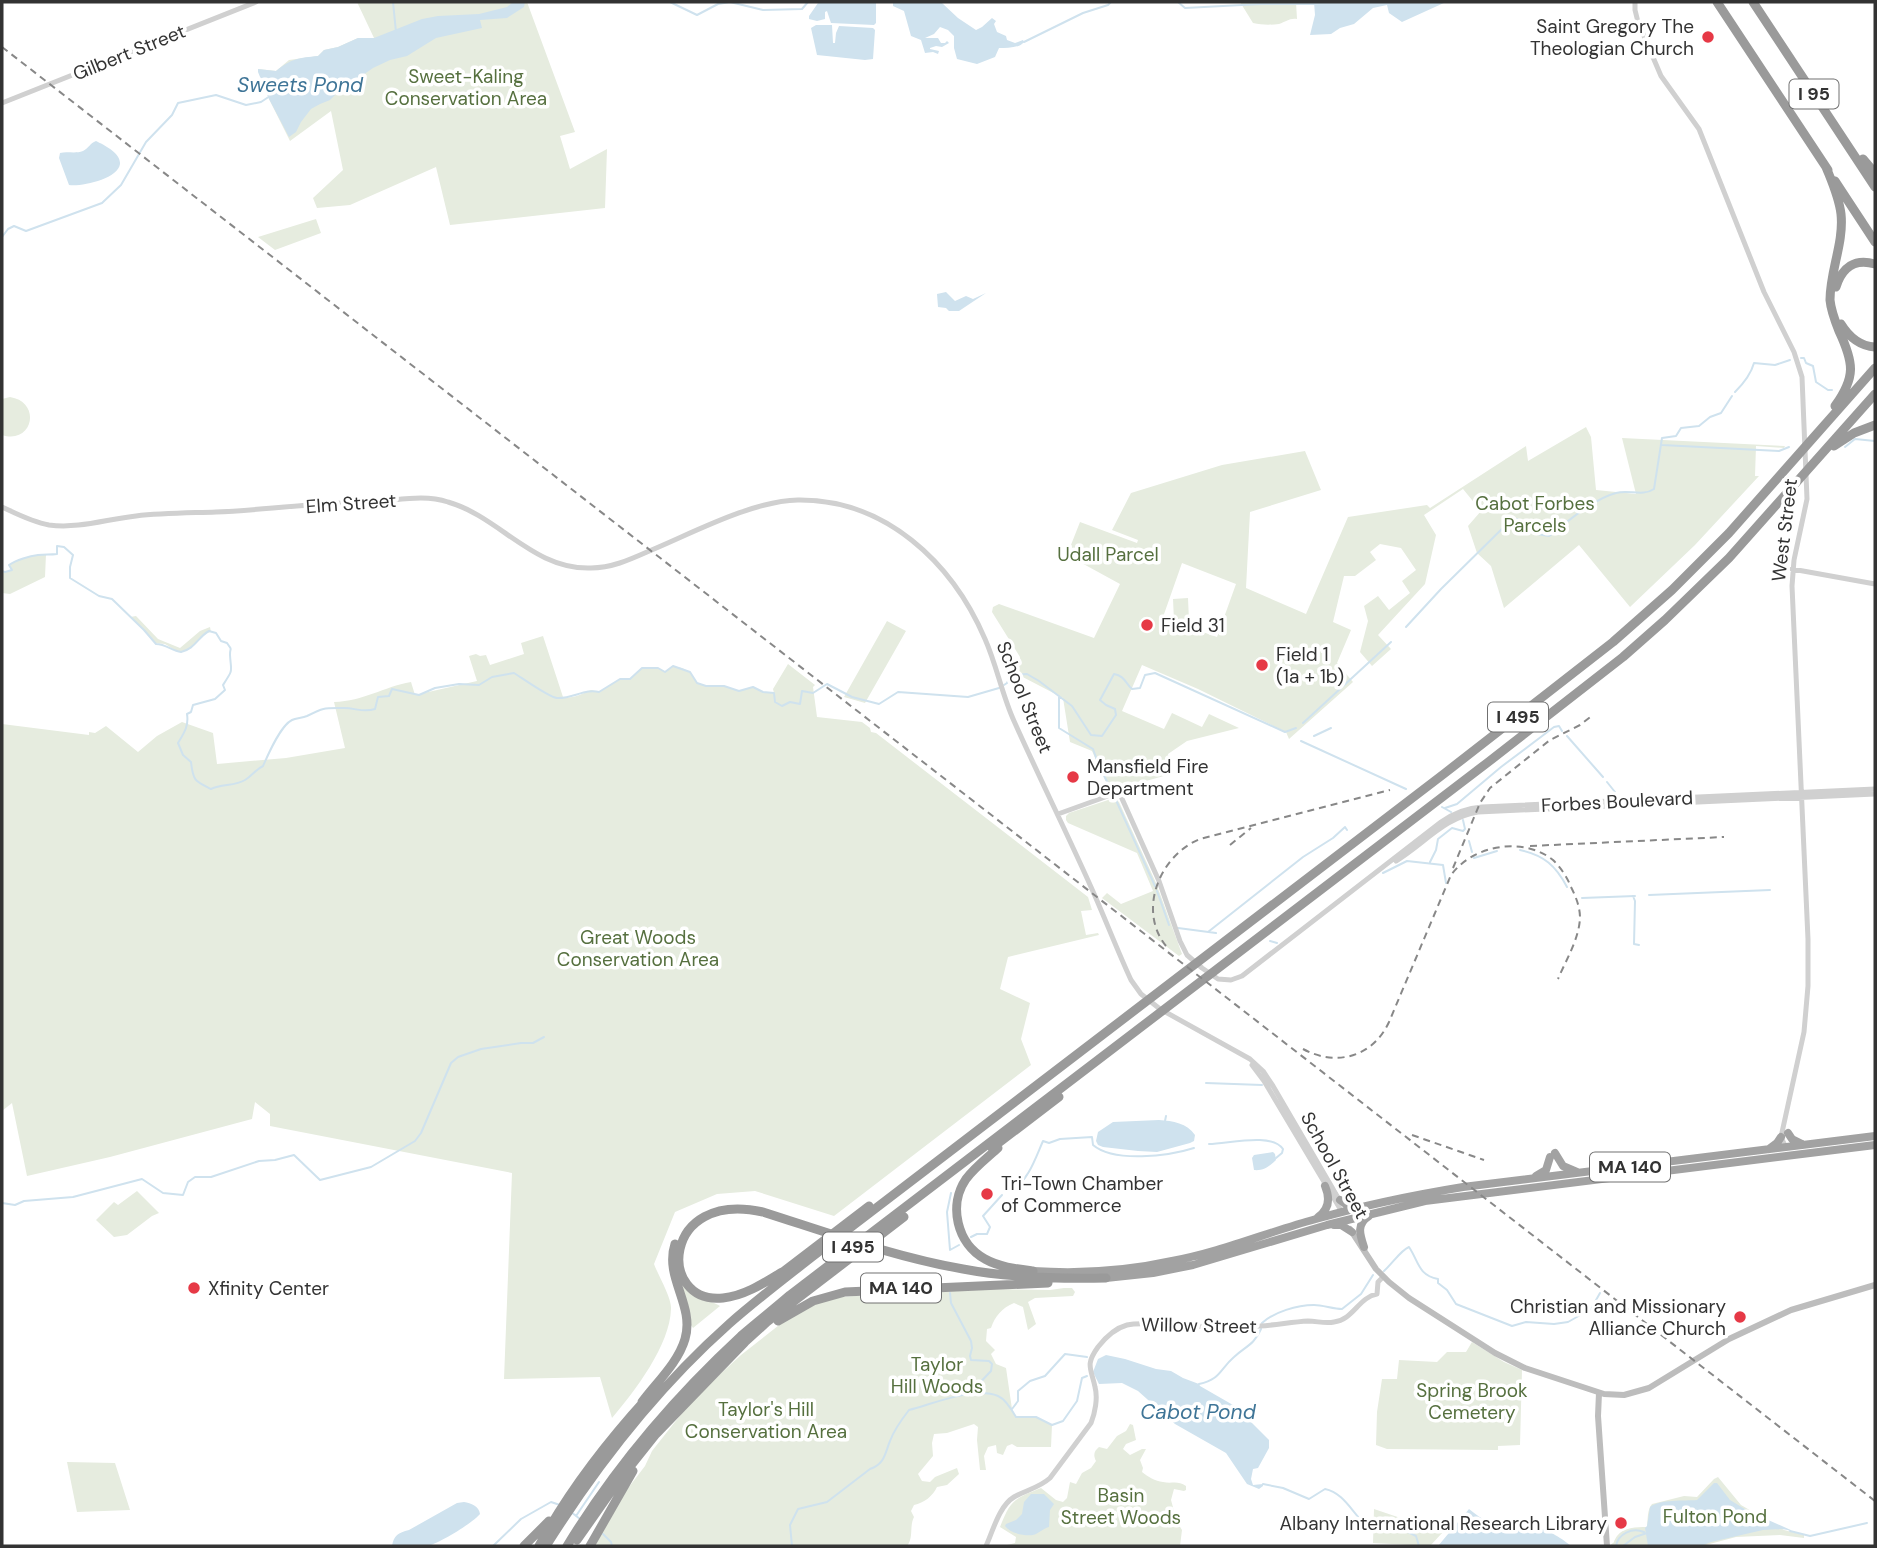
<svg xmlns="http://www.w3.org/2000/svg" width="1877" height="1548" viewBox="0 0 1877 1548" font-family="'DM Sans',sans-serif">
<style>
.green{fill:#e6ecdf;fill-rule:evenodd}
.water{fill:#cfe2ee}
.lines{fill:none;stroke-linecap:round;stroke-linejoin:round}
.stream{stroke:#cfe2ee;stroke-width:2}
.tertiary{stroke:#d0d0d0;stroke-width:5}
.secondary{stroke:#bdbdbd;stroke-width:6}
.trunk{stroke:#a2a2a2;stroke-width:8}
.motorway{stroke:#9a9a9a;stroke-width:9}
.rail{stroke:#888;stroke-width:2;stroke-dasharray:7 5;stroke-linecap:butt}
.poi-dot{fill:#e63946;stroke:#fff;stroke-width:2.5}
.labels{text-anchor:middle;stroke-width:7;stroke-linejoin:round;paint-order:stroke}
.shield{fill:#fff;stroke:#707070;stroke-width:2}
.shield-label{font-size:18px;font-weight:bold;fill:#333}
.poi-label{font-size:19px;fill:#333;stroke:#fff;text-anchor:start}
.street-label{font-size:19px;fill:#333;stroke:#fff}
.park-label{font-size:19px;fill:#56703f;stroke:#fff}
.water-label{font-size:21px;font-style:italic;fill:#3f7597;stroke:#fff}
</style>
<rect width="100%" height="100%" fill="#fff"/>
<path class="green" d="M357 2H527L575 132 560 136 570 169 607 149 605 208 450 225 436 167 350 205 317 208 313 198 343 170 331 111 290 141 269 99 258 69 276 71 289 60 318 56 324 50 338 47 358 38H374Z
M1240 2H1296L1297 19C1289 18 1286 22 1279 24 1270 25 1262 25 1253 23Z
M316 219 321 233 275 250 258 237Z
M10 397C42 402 33 445 2 435V399Z
M1586 427 1591 437 1596 490 1636 494 1622 438 1785 446 1784 448 1756 446 1755 476H1759L1695 545 1630 607 1579 545 1504 608 1491 566 1477 553 1468 526 1481 511 1463 489 1424 515 1436 535 1425 584 1378 635 1391 649 1372 666 1360 652 1368 621 1364 606 1378 596 1389 610 1410 593 1402 581 1416 570 1401 548 1380 544 1370 552 1376 560 1355 576H1344L1333 622 1351 630 1337 663 1353 682 1289 739 1286 732 1198 689 1142 665 1122 711 1164 729 1172 713 1202 727 1209 714 1239 728 1187 741 1168 754 1171 774 1110 791 1092 751 1070 742 1063 698 1017 674 1020 657 992 612 993 607 999 604 1094 638 1120 584 1067 555 1080 522 1137 543 1138 540 1112 530 1131 493 1222 465 1305 451 1321 490 1250 512 1246 588 1306 614 1348 517 1427 505 1430 508 1526 446 1528 461ZM1182 563 1236 584 1217 637 1200 631 1199 622H1176L1189 621 1188 598 1173 599 1174 621 1163 617Z
M46 554 45 577 10 594 2 593V571L5 572 12 570 9 565C19 558 33 555 46 554Z
M136 616 158 639 180 648 200 631 210 627 211 632C196 634 197 652 178 652L165 644 155 643 144 630 130 617Z
M887 621 906 631 865 703 844 697Z
M543 636 563 697C573 699 582 694 591 690L599 692 620 679H630L642 668H658L665 672 672 666 682 668 690 672 697 683 706 686H724L739 691 753 687 763 692 774 693 773 689 788 664 815 685 813 687 817 717 862 722 870 728 871 732 876 733 1088 897 1092 910 1081 911 1086 935 1098 933 1099 935 1008 957 1000 989 1030 1003 1021 1039 1031 1065 834 1216 755 1191 717 1194 675 1212 654 1264C658 1275 672 1298 671 1309 670 1345 635 1391 612 1418L600 1377 504 1379 512 1173 270 1126V1114L255 1102 252 1119 110 1157 27 1176 12 1103 2 1111V724L89 735V732L95 733 106 726 138 752 157 736 182 722 213 733 217 764 286 758 345 748 334 702C364 701 383 687 411 682L415 695 477 681 469 656 476 654 480 656 486 655 490 665 524 654 521 643Z
M1114 798 1119 802 1156 883 1182 954 1179 956 1102 898 1107 893 1121 904 1153 891 1137 853 1068 823 1066 820V816L1069 813Z
M137 1191 159 1213 152 1216 127 1235 114 1237 96 1220 114 1202 118 1205Z
M679 1279C686 1288 692 1295 703 1300 709 1302 714 1302 720 1306L693 1328 691 1325C692 1308 682 1295 679 1279Z
M1064 1288H1072L1075 1292 1073 1296 1035 1298 1028 1302 1036 1324 1028 1330 1023 1307 1014 1303C1002 1308 995 1316 991 1328L987 1329 986 1341 995 1350 991 1354 996 1364 1006 1368 1012 1409 1016 1417H1036L1052 1425 1051 1447H1017L1012 1444 1007 1446 1003 1455 997 1453 996 1445 988 1447 984 1456 986 1470H980L977 1440 978 1427 974 1424 947 1433 934 1434 932 1443 933 1456 918 1474 922 1481 930 1482 935 1477 957 1468 959 1474 947 1485 937 1487C933 1496 924 1503 914 1505L911 1511 914 1517C909 1527 914 1537 907 1546H595L619 1500 645 1466 652 1451 686 1408 705 1388 741 1355 788 1318 818 1303 837 1297 994 1289 1050 1290Z
M1472 1342 1504 1362 1522 1370 1520 1445 1498 1446V1450L1387 1449 1376 1445 1377 1412 1382 1379H1397L1399 1360 1437 1362 1447 1352H1466Z
M1130 1424 1133 1425 1136 1440 1126 1444 1123 1449 1130 1455 1142 1449H1146L1140 1460 1143 1468 1142 1472C1148 1477 1155 1481 1163 1482 1172 1484 1178 1480 1186 1486V1490L1184 1491 1174 1489 1171 1500 1174 1511 1168 1514 1165 1519 1169 1522H1177L1182 1530 1180 1546H1003L1015 1543 1016 1537 1000 1527C1011 1499 1014 1499 1041 1488L1056 1500 1063 1502 1067 1498 1070 1482 1076 1484 1082 1473 1091 1468 1096 1461C1093 1455 1094 1451 1099 1447L1107 1449 1117 1436 1126 1431Z
M67 1462 115 1463 130 1510 77 1512Z
M1718 1477 1741 1505 1784 1530 1804 1535V1538L1780 1535 1736 1537 1702 1546H1609C1619 1538 1610 1547 1617 1536 1624 1527 1636 1527 1647 1527 1648 1519 1647 1510 1652 1504L1684 1496 1697 1497 1714 1479Z
M1374 1509 1433 1529 1443 1532 1430 1546 1373 1543Z"/>
<path class="water" d="M513 2H525L524 7 507 18 480 20 482 28 436 38 407 56 390 60 373 68 350 84 345 85 330 100 320 104 311 109 301 122 296 132 289 137 269 99 258 72V69L276 71C292 58 299 58 318 56L324 50 338 47 358 38H374L422 19 438 16 479 14 507 7Z
M829 2H876V23L874 25 831 23 827 11 825 12V19L817 21 809 19V16L818 3Z
M893 2 942 3 958 18 976 30 982 27 992 18 996 21 994 24 997 32 1006 36 1007 40 1015 43 1023 40 1024 42C1020 48 1007 48 999 48L995 57 977 64 957 59 954 48V36L948 30 940 27 934 34 925 38H938L941 43H945L947 41 949 43 942 47 936 46 930 48V49L939 51 938 54 933 52 925 53 921 40 911 36 904 11 893 6Z
M1314 2H1446L1402 22 1389 13 1387 5 1373 8 1354 24 1340 28 1331 34 1310 35 1315 15Z
M816 25H832L833 43H835L836 33 839 26 873 28 875 30 873 59 865 60 817 55 811 28Z
M96 141C104 145 121 153 120 164 118 179 81 187 69 185L59 158 60 153C67 151 75 154 83 151 89 148 90 143 96 141Z
M946 292 955 301 966 296 973 299 986 293 959 311H949L946 308 938 307 937 294Z
M1159 1120C1173 1121 1187 1123 1195 1135L1194 1141 1190 1143 1157 1152 1138 1151 1103 1147 1098 1145 1096 1141 1098 1132 1113 1122Z
M1273 1152 1275 1154 1276 1160C1270 1166 1263 1171 1254 1170L1252 1158 1254 1155Z
M1106 1355 1125 1359 1156 1369 1171 1371 1183 1378 1199 1384 1200 1386 1233 1405 1239 1414 1250 1421 1269 1440V1448L1258 1468 1253 1469 1251 1479 1253 1485 1263 1484V1486L1259 1489 1247 1484 1226 1453 1175 1424 1138 1391 1122 1383 1099 1384 1093 1372 1098 1359Z
M1714 1483H1717L1730 1500 1748 1511 1793 1531 1782 1529 1763 1530 1711 1542 1701 1546H1648L1645 1528 1647 1526 1650 1507C1660 1499 1684 1501 1697 1500Z
M1031 1494H1044L1054 1504 1050 1510 1049 1527C1044 1528 1038 1534 1033 1535 1023 1536 1010 1533 1005 1526L1006 1524 1016 1520 1022 1514 1024 1502Z
M464 1502C471 1503 479 1506 480 1514 474 1522 437 1545 427 1546 416 1548 403 1546 392 1546 394 1535 398 1533 409 1530L457 1503Z
M1469 1509C1495 1531 1507 1525 1537 1528 1548 1529 1564 1540 1571 1546H1438Z"/>
<g class="lines">
<path class="stream" d="M393 2 396 32
M670 2 697 15 718 4 730 2 763 10 802 9 808 2
M1178 2 1185 8 1261 4H1315
M1024 42 1083 13 1108 5 1111 2
M2 237 8 229 14 226 26 231 102 203 121 185 146 142 172 115 178 103 216 95 246 105 261 102 270 96
M1801 358H1804L1806 363 1813 366 1816 382 1828 390H1832
M1735 392C1743 384 1751 374 1754 363L1775 365 1790 360
M1662 445 1779 451 1789 447
M1845 447 1855 439 1875 441
M2 571 5 572 12 570 9 565C16 560 30 556 38 555 45 554 50 555 57 554V546L64 547 73 555 70 567V578L99 596 112 599 144 630 156 644C166 644 172 651 181 652 195 649 198 637 209 631L216 633 221 641 227 643C233 652 230 645 230 655 231 673 234 668 223 685L225 690 215 699 193 705 191 712 187 714C189 726 184 733 178 743L183 755 191 762C193 781 195 781 211 789 222 784 235 786 245 780 252 776 255 770 263 766 268 755 280 726 292 720 296 718 302 718 307 716 325 707 324 708 344 708 356 708 363 713 375 709L378 697 389 696 392 689 419 695 435 688 459 684 479 685 492 677 514 673C522 678 550 698 557 698 572 699 586 688 599 692L620 679H630L642 668H658L665 672 673 666 690 672 697 683 706 686H724L739 691 753 687 763 692 774 693 775 702 782 706 790 702 800 704 802 691 813 693 827 684 852 697 879 704 898 692 968 697 999 688
M1406 627 1441 589 1512 519H1517L1537 534 1549 536C1567 522 1593 499 1616 493 1629 489 1642 497 1654 489L1662 438 1676 436 1681 428 1699 426 1710 417 1721 413 1732 396
M1004 685 1007 683 1011 675 1027 674 1039 681 1072 706 1091 735 1102 736 1116 715 1115 709 1106 705 1100 700 1114 674C1125 676 1125 683 1132 689L1140 688 1145 675 1155 673 1285 732 1296 728
M1059 697V728L1093 749 1099 766 1111 789
M1303 723 1391 642
M1314 736 1331 728
M1567 736 1603 777
M1301 741 1406 789
M1607 782 1615 792
M1115 798 1155 886
M1442 807 1451 812
M1445 808 1457 804 1501 767 1554 727 1559 726 1562 731
M1469 841 1472 852
M1520 850C1544 855 1556 866 1567 887
M1473 856 1474 858 1497 851
M1430 862 1436 850 1438 839 1452 828 1463 831 1465 829 1463 820
M1383 873 1407 861 1443 865 1446 883
M1157 891 1169 925
M1649 895 1770 890
M1633 896 1635 901 1634 944 1639 945
M1582 898 1635 896
M1178 928 1216 933
M1208 932 1303 857 1333 838 1345 827 1347 830
M1270 941 1277 943
M1206 1083 1262 1085
M1165 1121 1166 1116
M1209 1144C1228 1144 1271 1132 1283 1149L1282 1153 1276 1158
M1012 1191C1029 1179 1035 1159 1043 1141L1049 1143 1060 1139 1092 1137 1093 1145C1114 1163 1169 1156 1194 1148
M951 1193 947 1212 950 1250 959 1245
M2 1203 15 1205 24 1201 73 1197 142 1179 163 1193 183 1195 188 1182 195 1177H211L259 1161 275 1160 294 1155 320 1180 371 1167 415 1141 421 1133 451 1063 458 1057 481 1049 521 1043H533L544 1037
M971 1237 977 1234H987L990 1227 983 1216 1002 1195
M1384 1271C1392 1264 1401 1250 1409 1247 1419 1262 1418 1275 1438 1279V1283L1447 1290 1456 1304 1512 1326 1526 1322 1554 1324 1568 1322 1591 1309 1600 1293
M950 1293 951 1303 971 1341 972 1348 970 1356 971 1360 989 1361 992 1364 991 1371 971 1392
M1262 1323C1274 1312 1297 1305 1314 1305 1323 1305 1333 1309 1342 1309L1361 1294 1373 1275
M1199 1384C1221 1379 1219 1370 1234 1357 1246 1346 1254 1345 1261 1329
M1012 1409 1018 1401V1391L1030 1381 1045 1376 1065 1354 1087 1357
M1263 1484 1283 1488 1309 1499 1325 1489C1341 1492 1350 1508 1360 1519 1378 1518 1400 1528 1416 1536L1419 1546
M571 1512 580 1519
M576 1516 599 1482
M1790 1531 1810 1536 1867 1523
M603 1534 611 1542 612 1546
M493 1546 521 1519 551 1502 560 1505
M792 1546 790 1525 798 1509 827 1502 870 1469C885 1464 885 1453 890 1441 894 1430 902 1419 909 1410 933 1404 974 1386 998 1396 1005 1399 1012 1410 1016 1417H1036L1052 1425 1063 1421 1077 1401 1082 1378 1087 1376
M1616 1546C1618 1534 1632 1527 1644 1532
M1623 1546 1635 1537 1647 1533"/>
<path class="tertiary" d="M1635 2V10L1638 22 1661 76 1699 129 1764 292 1794 352 1802 377 1807 499 1794 560 1792 586 1808 939V986L1804 1032 1781 1137 1786 1148
M2 103 256 2
M2 507C17 514 32 522 49 525 79 529 107 519 136 516 162 513 189 513 216 512 247 511 279 507 310 505 335 503 359 502 383 501 405 499 427 495 448 502 500 517 533 570 591 568 611 568 629 560 647 552 691 534 751 501 798 500 885 499 952 562 985 639 997 666 1002 695 1014 721 1039 777 1066 831 1091 887 1105 918 1117 950 1131 980L1141 994 1160 1009 1250 1059 1263 1071 1273 1086 1340 1201
M1792 569 1875 584
M1058 814 1119 792 1159 881 1180 941 1187 955 1202 968 1218 979 1231 980 1242 976 1441 822C1454 813 1466 808 1482 807L1875 789
M1396 861C1424 844 1445 817 1478 812L1875 794
M1252 1065 1264 1081 1342 1212
M986 1546C993 1531 999 1506 1014 1497 1026 1490 1039 1488 1050 1478L1091 1423C1095 1413 1098 1398 1095 1387 1091 1368 1085 1365 1098 1347 1105 1338 1116 1328 1127 1325 1144 1321 1164 1326 1180 1326 1207 1326 1234 1327 1260 1326 1276 1325 1292 1322 1308 1321 1317 1321 1325 1324 1334 1322 1353 1320 1359 1297 1377 1294L1378 1282 1383 1277"/>
<path class="secondary" d="M1350 1229 1376 1269 1389 1282 1409 1298 1495 1353 1525 1368 1604 1394 1624 1395 1649 1388 1729 1339 1791 1310 1875 1285
M1599 1393 1598 1416 1607 1546"/>
<path class="trunk" d="M1788 1133 1792 1139 1802 1144
M1769 1149 1777 1143 1781 1137
M1555 1153 1563 1166 1577 1172
M1536 1176 1546 1170 1550 1157
M1340 1200 1347 1205 1357 1207
M1318 1217C1330 1209 1330 1198 1325 1186
M1334 1225H1341L1352 1232
M1364 1247C1360 1235 1356 1224 1369 1216
M1033 1271C1079 1274 1127 1271 1172 1261 1221 1252 1268 1232 1316 1219 1365 1205 1414 1195 1463 1187L1875 1136
M1106 1278 1153 1273 1193 1265 1327 1225 1425 1201 1875 1145"/>
<path class="motorway" d="M1717 2 1828 170
M1753 2 1875 187
M1863 159 1875 173
M1826 167C1832 182 1839 197 1841 214 1844 243 1830 271 1830 300 1831 311 1835 321 1839 331 1854 363 1856 377 1835 406
M1835 181 1875 242
M1836 287C1842 267 1855 258 1875 264
M1841 324C1849 337 1859 346 1875 347
M1834 446 1854 433 1875 425
M992 1148 1059 1097
M998 1148C987 1158 975 1167 966 1179 948 1205 957 1244 985 1259 999 1267 1017 1269 1033 1271
M782 1272C764 1283 744 1296 723 1298 657 1305 661 1189 763 1212 829 1233 895 1257 963 1269 1010 1278 1058 1279 1106 1278
M780 1274 869 1206
M778 1321 813 1301 845 1292 1048 1283
M642 1402C656 1383 678 1363 685 1339 695 1305 664 1278 675 1244
M577 1540 617 1483 656 1434 745 1342 767 1322 904 1217
M524 1546 549 1521
M539 1546C568 1492 606 1443 647 1398
M546 1546C597 1465 657 1388 729 1324 755 1301 784 1279 812 1257L1445 773 1613 642 1672 590 1729 533 1875 368
M567 1546C614 1469 674 1398 741 1336 757 1322 774 1309 790 1295L1487 763 1623 657 1665 620 1729 558 1875 394
M590 1546 633 1471"/>
<path class="rail" d="M2 47 1875 1501
M1230 845 1251 828
M1530 846 1724 837
M1453 868 1480 803 1490 788 1550 740 1580 725 1593 715
M1166 946C1137 910 1160 855 1200 839L1390 790
M1303 1049C1336 1067 1373 1057 1389 1022L1451 875C1473 845 1523 836 1553 860 1561 868 1567 877 1571 887 1576 897 1580 907 1580 918 1579 939 1566 960 1558 979
M1412 1135 1484 1160"/>
</g>
<g class="poi-dot">
<circle cx="1708" cy="37" r="7"/>
<circle cx="1147" cy="625" r="7"/>
<circle cx="1262" cy="665" r="7"/>
<circle cx="1073" cy="777" r="7"/>
<circle cx="987" cy="1194" r="7"/>
<circle cx="194" cy="1288" r="7"/>
<circle cx="1740" cy="1317" r="7"/>
<circle cx="1621" cy="1523" r="7"/>
</g>
<g class="labels">
<g class="shield">
<rect x="1789.5" y="79.5" width="49" height="29" rx="5"/>
<rect x="1488" y="702.5" width="60" height="29" rx="5"/>
<rect x="1590" y="1152.5" width="80" height="29" rx="5"/>
<rect x="823" y="1232.5" width="60" height="29" rx="5"/>
<rect x="861" y="1273.5" width="80" height="29" rx="5"/>
</g>
<g class="shield-label">
<text x="1814" y="100">I 95</text>
<text x="1518" y="723">I 495</text>
<text x="1630" y="1173">MA 140</text>
<text x="853" y="1253">I 495</text>
<text x="901" y="1294">MA 140</text>
</g>
<g class="poi-label">
<text x="1694" y="33" text-anchor="end">Saint Gregory The<tspan x="1694" dy="22">Theologian Church</tspan></text>
<text x="1161" y="632">Field 31</text>
<text x="1276" y="661">Field 1<tspan x="1276" dy="22">(1a + 1b)</tspan></text>
<text x="1087" y="773">Mansfield Fire<tspan x="1087" dy="22">Department</tspan></text>
<text x="1001" y="1190">Tri-Town Chamber<tspan x="1001" dy="22">of Commerce</tspan></text>
<text x="208" y="1295">Xfinity Center</text>
<text x="1726" y="1313" text-anchor="end">Christian and Missionary<tspan x="1726" dy="22">Alliance Church</tspan></text>
<text x="1607" y="1530" text-anchor="end">Albany International Research Library</text>
</g>
<g class="street-label">
<text transform="translate(129 52) rotate(-22)" y="7">Gilbert Street</text>
<text transform="translate(351 503) rotate(-4)" y="7">Elm Street</text>
<text transform="translate(1784 530) rotate(-83)" y="7">West Street</text>
<text transform="translate(1025 697) rotate(68)" y="7">School Street</text>
<text transform="translate(1617 801) rotate(-3)" y="7">Forbes Boulevard</text>
<text transform="translate(1335 1165) rotate(61)" y="7">School Street</text>
<text transform="translate(1199 1325) rotate(1)" y="7">Willow Street</text>
</g>
<g class="park-label">
<text x="466" y="83">Sweet-Kaling<tspan x="466" dy="22">Conservation Area</tspan></text>
<text x="1535" y="510">Cabot Forbes<tspan x="1535" dy="22">Parcels</tspan></text>
<text x="1108" y="561">Udall Parcel</text>
<text x="638" y="944">Great Woods<tspan x="638" dy="22">Conservation Area</tspan></text>
<text x="937" y="1371">Taylor<tspan x="937" dy="22">Hill Woods</tspan></text>
<text x="1472" y="1397">Spring Brook<tspan x="1472" dy="22">Cemetery</tspan></text>
<text x="766" y="1416">Taylor's Hill<tspan x="766" dy="22">Conservation Area</tspan></text>
<text x="1121" y="1502">Basin<tspan x="1121" dy="22">Street Woods</tspan></text>
<text x="1715" y="1523">Fulton Pond</text>
</g>
<g class="water-label">
<text x="300" y="92">Sweets Pond</text>
<text x="1198" y="1419">Cabot Pond</text>
</g>
</g>
<rect width="1877" height="1548" fill="none" stroke="#333333" stroke-width="7"/>
</svg>
